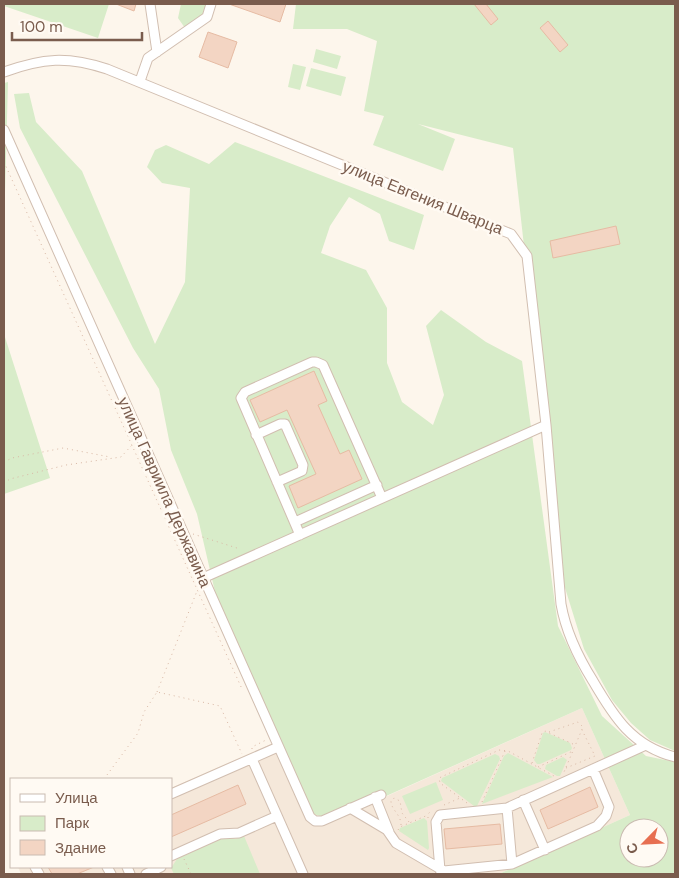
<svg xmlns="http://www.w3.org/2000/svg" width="679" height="878" viewBox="0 0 679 878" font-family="'DM Sans',sans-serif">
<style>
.residential{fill:#f5e8da}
.green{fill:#d8ecc9;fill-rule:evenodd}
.building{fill:#f3d5c3;stroke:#e6bba3}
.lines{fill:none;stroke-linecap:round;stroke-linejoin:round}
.minor-casing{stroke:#d1beb0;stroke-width:11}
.path{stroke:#d9b8a5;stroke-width:1;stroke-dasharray:1 4;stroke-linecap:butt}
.minor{stroke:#fff;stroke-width:9}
.labels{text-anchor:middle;stroke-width:5;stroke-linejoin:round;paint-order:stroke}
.street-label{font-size:16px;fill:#7a5c4d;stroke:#fffaf3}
</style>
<rect width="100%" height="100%" fill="#fdf6ec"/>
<path class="residential" d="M582 708 630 815 499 874H21L18 867H171V788L280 740 316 815 322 817 385 797Z"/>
<path class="green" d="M4 4H109L98 38 4 6Z
M181 4H216L185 28 178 18Z
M296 4H675V751L650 740 631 723 612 700 584 649 561 575 513 148 418 124 455 139 443 171 373 145 384 116 364 111 377 41 347 29H293Z
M316 49 341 56 337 69 313 62Z
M293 64 306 67 300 90 288 87Z
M311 68 346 77 341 96 306 86Z
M8 82 4 230V83Z
M29 93 36 122 82 171 155 344 185 282 190 188 162 183 147 167 155 150 166 145 209 164 235 142 424 215 414 250 389 241 380 214 349 197 330 226 321 253 366 270 387 308V363L402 402 433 425 444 395 426 326 441 310 486 342 522 361 558 626 602 716 646 756 675 762V874H499L630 815 582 708 384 797 322 817 314 814 222 622 197 514 171 450 159 389 133 348 20 128 14 94ZM629 828H659V858H629Z
M4 334 50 478 4 494Z
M545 732 570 743 572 748 571 750 540 764H537L534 760 543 733Z
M508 753 553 777 482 804 504 756Z
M495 754 499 756 500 759 477 806H474L441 781 442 778Z
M563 757 567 760 560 776H557L545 769 546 765Z
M436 782 443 800 410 814 402 796Z
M424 818 427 821 429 848 428 850 399 831 400 828Z
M227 836 235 839 244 836 260 874H174L171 868 177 859Z"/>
<path class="building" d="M116 4H136L134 11Z
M229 4H286L280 22Z
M474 4H486L498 19 491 25Z
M548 21 568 45 560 52 540 28Z
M208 32 237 42 228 68 199 57Z
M616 226 620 244 553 258 550 241Z
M314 371 327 401 318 405 340 454 349 450 362 479 298 508 289 486 316 474 287 410 260 422 250 400Z
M238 785 246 804 171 837V815Z
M590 787 598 807 548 829 540 810Z
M500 824 502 844 446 849 444 829Z
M48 867H94L77 874H52Z"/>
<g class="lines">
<defs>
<path id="minor" d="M150 4 157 52
M4 72C43 58 67 56 107 69L511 234 527 256 546 425 561 604C566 633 578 657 593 681 614 717 632 746 675 757
M140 81 148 58 207 17 211 4
M4 130 310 817 315 821H322L381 795
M256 435 280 424H285L303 465 302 471 277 482
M295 522 377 485
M300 535 241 398 245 392 312 362H316L323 365 382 498
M203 578 546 425
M252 759 303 874
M171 794 278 747
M375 797 389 832
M523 800 545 850
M350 808 387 830 396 843 444 871 512 864 597 826 606 816 609 807 593 769
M507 808 512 864
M171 856 220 834 239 833 277 816
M35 867 39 874
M107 867 111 874
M127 867 130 874
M440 870 436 822 440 815 507 808 646 745
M146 874 161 867"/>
</defs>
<use href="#minor" class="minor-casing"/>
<path class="path" d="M4 162 242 689
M4 462 12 458 63 448 110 457
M4 483 10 479 66 465 121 457 132 445
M193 534 240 549
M157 692 197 591
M549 732 578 722 583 727 564 772
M252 749V747L266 740
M532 763 542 733 545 731 575 745
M538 767 573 751
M566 768 595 756 582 730
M104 779 138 733 144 712 157 692 220 706 242 754
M482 802 505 751
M467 803 440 783 439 778 499 750 508 751 554 776
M444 805 460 798
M428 818V814L431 811
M401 825C401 814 391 810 391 801L394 798 400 801 402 813 409 822
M398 830 400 827 428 815
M184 859 191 874"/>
<use href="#minor" class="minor"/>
</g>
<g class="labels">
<g class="street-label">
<text transform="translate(423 197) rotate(22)" y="6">улица Евгения Шварца</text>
<text transform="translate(165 492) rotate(66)" y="6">улица Гавриила Державина</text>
</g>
</g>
<rect width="679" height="878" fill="none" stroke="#7a5c4d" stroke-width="10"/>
<rect x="10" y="778" width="162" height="90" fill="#fffaf3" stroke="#cabbb1"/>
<rect x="20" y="794" width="25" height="8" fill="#ffffff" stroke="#cabbb1"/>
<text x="55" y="803" font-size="15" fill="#7a5c4d">Улица</text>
<rect x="20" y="816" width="25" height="15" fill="#d8ecc9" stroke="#cabbb1"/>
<text x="55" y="828" font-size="15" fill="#7a5c4d">Парк</text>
<rect x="20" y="840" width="25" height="15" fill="#f3d5c3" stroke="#cabbb1"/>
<text x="55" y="853" font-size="15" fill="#7a5c4d">Здание</text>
<g transform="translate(644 843) rotate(246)"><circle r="24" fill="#fffaf3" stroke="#cabbb1"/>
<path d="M0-4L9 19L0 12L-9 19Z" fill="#e76f51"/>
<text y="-8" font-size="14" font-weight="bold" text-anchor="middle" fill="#7a5c4d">С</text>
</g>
<path d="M12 32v8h130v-8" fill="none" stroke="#7a5c4d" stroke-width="2.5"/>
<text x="20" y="32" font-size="15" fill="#7a5c4d" stroke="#fffaf3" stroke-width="4" paint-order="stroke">100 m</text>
</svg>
